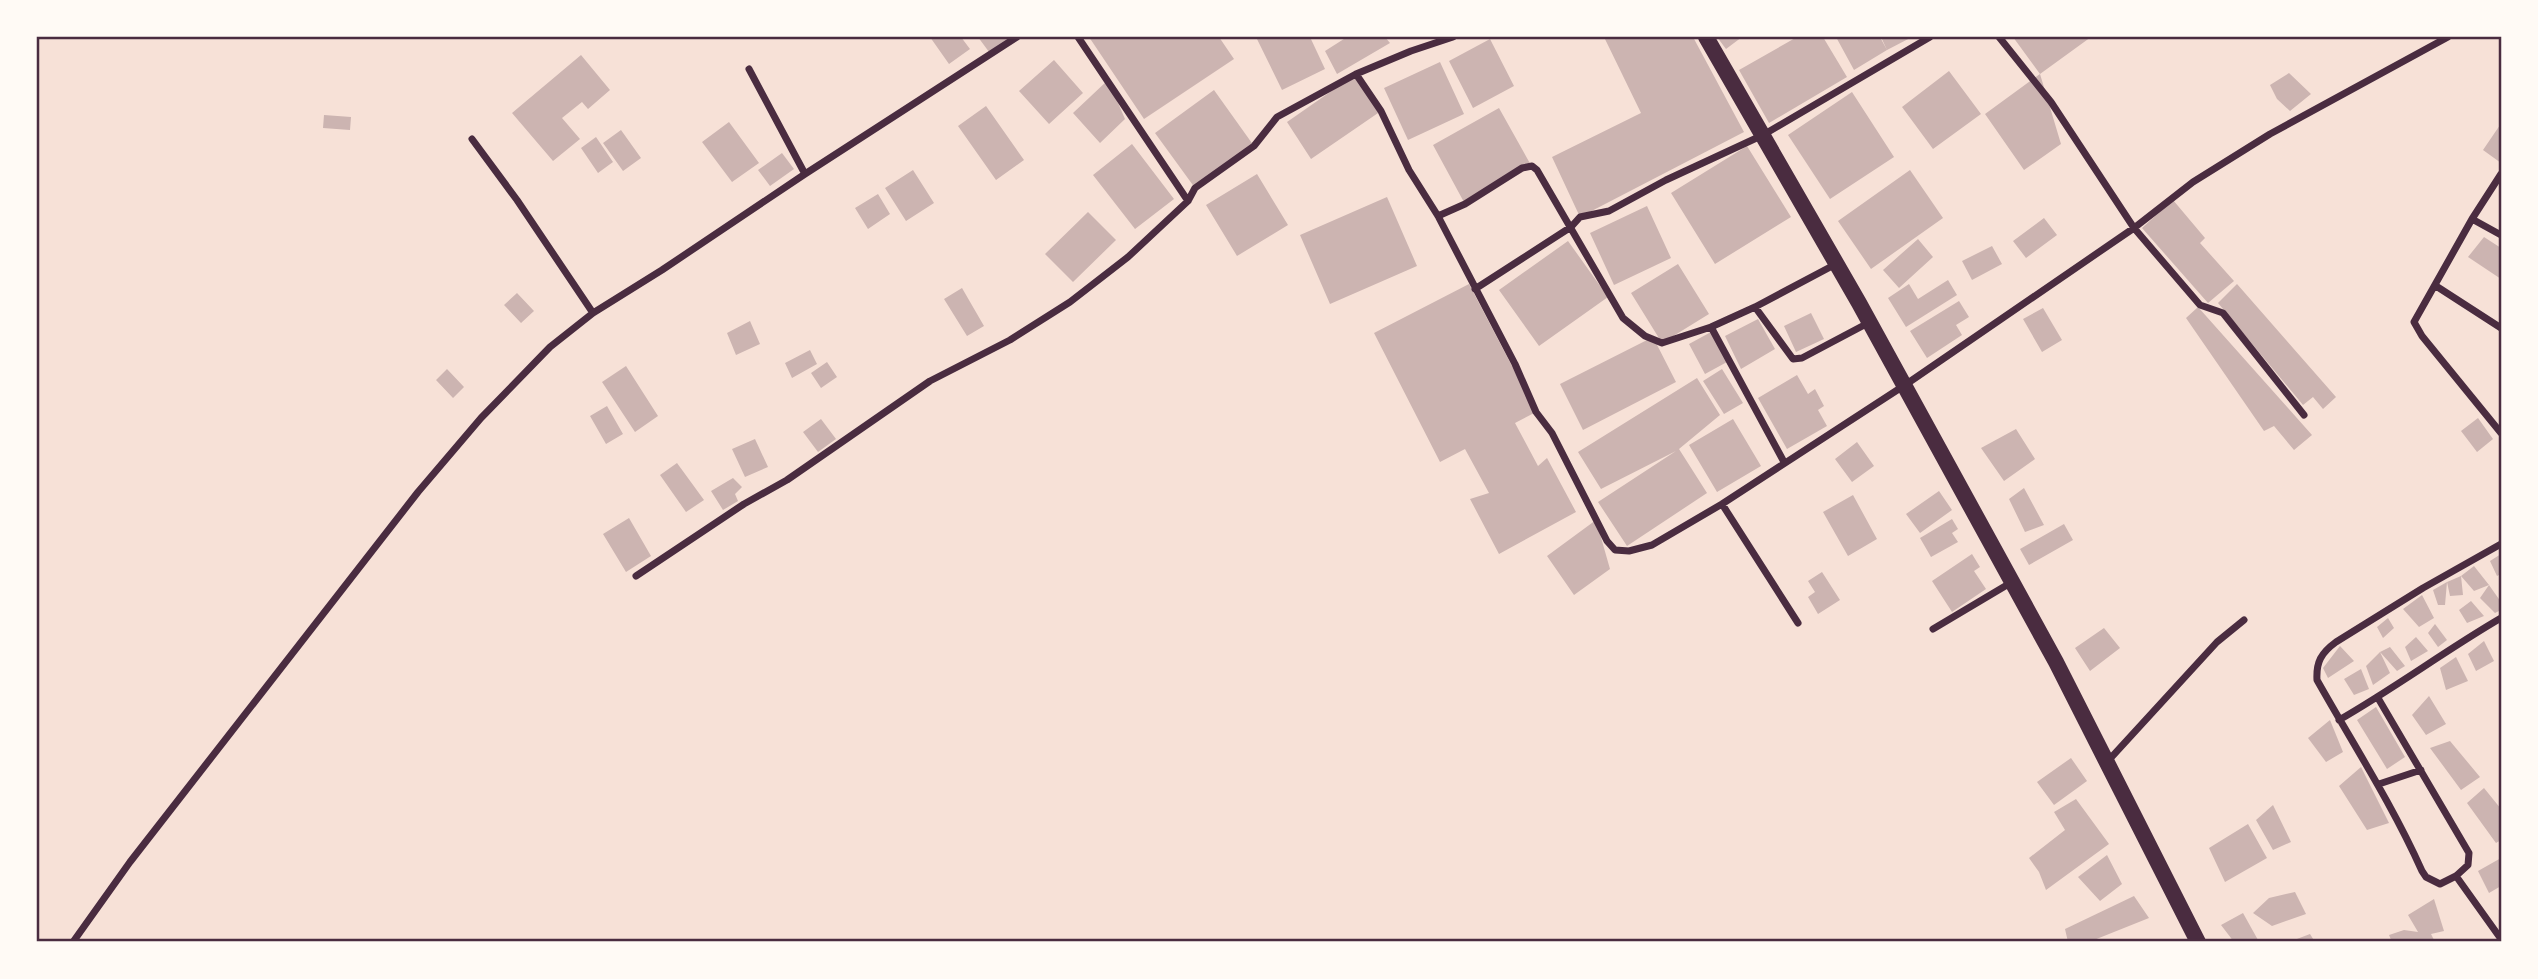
<svg xmlns="http://www.w3.org/2000/svg" width="2538" height="979" viewBox="0 0 2538 979" font-family="'Work Sans',sans-serif">
<style>
.building{fill:#ccb4b1}
.lines{fill:none;stroke-linecap:round;stroke-linejoin:round}
.minor{stroke:#4a2c40;stroke-width:7}
.primary{stroke:#4a2c40;stroke-width:16}
.neatline{fill:none;stroke:#4a2c40;stroke-width:2.5}
</style>
<rect width="100%" height="100%" fill="#f7e1d7"/>
<path class="building" d="M930 37H961L970 49 949 64Z
M978 37H1018L992 56Z
M1089 37H1219L1234 59 1144 119Z
M1256 37H1310L1325 69 1282 90Z
M1347 37H1385L1390 43 1337 74 1325 51Z
M1604 37H1693L1744 132 1580 217 1552 157 1641 113Z
M1717 37H1742L1726 49Z
M1797 37H1823L1847 77 1769 123 1739 70Z
M1836 37H1880L1887 50 1854 70Z
M1881 37H1912L1887 50Z
M2013 37H2091L2040 74Z
M1490 39 1514 86 1473 108 1449 61Z
M581 55 610 90 588 109 582 102 562 118 580 139 553 161 512 113Z
M1054 60 1083 93 1049 124 1019 91Z
M1440 62 1464 114 1408 140 1384 88Z
M1949 71 1981 114 1933 149 1902 107Z
M2289 73 2311 94 2290 111 2277 99 2270 85Z
M1356 74 1381 111 1311 159 1287 122Z
M2040 74 2061 144 2024 170 1985 114Z
M1108 80 1125 119 1100 143 1073 113Z
M1214 90 1254 146 1195 188 1155 133Z
M1852 92 1894 157 1830 199 1788 135Z
M986 106 1024 160 996 180 958 126Z
M1499 108 1532 167 1465 204 1433 145Z
M324 115 351 117 350 130 323 128Z
M729 122 759 163 732 182 702 142Z
M2500 125 2501 126V163L2483 150Z
M621 130 641 158 623 171 603 143Z
M596 137 613 162 598 173 581 148Z
M1132 144 1174 199 1135 229 1093 175Z
M1747 146 1791 217 1715 264 1671 193Z
M782 153 794 169 770 186 758 170Z
M913 170 934 203 906 221 885 188Z
M1910 170 1943 218 1871 269 1838 221Z
M1257 174 1288 225 1237 256 1206 205Z
M878 194 890 214 868 229 855 208Z
M1387 197 1417 266 1330 304 1300 235Z
M2173 200 2205 238 2200 243 2234 281 2208 303 2142 228Z
M1647 206 1671 258 1614 285 1590 233Z
M1088 212 1116 240 1073 282 1045 254Z
M2044 218 2057 235 2026 258 2013 241Z
M2484 237 2501 248V279L2468 257Z
M1918 239 1933 257 1899 288 1883 270Z
M1568 241 1608 297 1539 346 1499 290Z
M1992 246 2002 264 1972 280 1962 261Z
M1678 264 1709 314 1662 343 1631 293Z
M1948 280 1957 295 1906 327 1888 298 1909 284 1918 299Z
M1469 284 1536 412 1515 423 1538 466 1547 458 1576 512 1499 554 1470 499 1489 493 1465 449 1440 462 1374 333Z
M2237 284 2336 397 2323 409 2313 397 2303 405 2218 303Z
M962 288 984 326 967 336 944 299Z
M517 293 534 311 521 323 504 305Z
M1959 301 1969 317 1956 325 1962 335 1927 358 1910 331Z
M2198 307 2312 435 2294 450 2274 426 2264 431 2186 318Z
M2043 308 2062 340 2042 352 2023 319Z
M1811 313 1824 339 1796 352 1784 326Z
M1758 319 1775 349 1741 369 1725 336Z
M750 321 760 344 736 355 727 333Z
M1711 332 1727 362 1705 374 1689 344Z
M1653 337 1676 382 1583 430 1560 384Z
M810 350 817 364 792 378 785 363Z
M827 362 837 377 821 388 811 373Z
M626 366 658 416 635 432 602 382Z
M447 369 464 387 453 398 436 380Z
M1722 369 1743 403 1724 414 1703 381Z
M1797 375 1808 394 1815 389 1824 406 1818 410 1827 426 1787 449 1758 398Z
M1697 378 1720 415 1679 449 1707 493 1627 546 1598 502 1676 451 1601 489 1578 452Z
M607 406 623 434 606 444 590 416Z
M2478 418 2493 439 2477 452 2461 431Z
M821 419 836 439 818 452 803 432Z
M1733 419 1761 466 1717 492 1689 445Z
M2016 429 2035 459 2004 481 1981 448Z
M755 439 768 467 745 477 732 449Z
M1857 442 1874 466 1852 482 1835 459Z
M677 463 704 500 686 512 660 475Z
M733 478 742 487 735 494 738 501 723 510 711 491Z
M2024 488 2044 525 2025 532 2009 499Z
M1939 491 1952 510 1920 533 1906 514Z
M1853 495 1877 539 1848 556 1823 512Z
M629 518 651 556 626 572 603 534Z
M1952 519 1958 529 1952 533 1958 542 1931 557 1920 538Z
M1596 520 1610 569 1574 595 1547 556Z
M2064 524 2073 540 2029 565 2020 549Z
M1972 554 1980 567 1974 571 1986 589 1952 612 1932 581Z
M2501 554V574L2497 576 2490 561Z
M2474 566 2489 585 2501 602V610L2495 613 2480 598 2489 585 2474 591 2461 576Z
M1822 572 1840 600 1818 614 1808 597 1815 592 1808 581Z
M2461 576 2463 595 2450 596 2447 582 2445 605H2438L2433 590 2447 582Z
M2422 595 2434 618 2419 627 2403 609Z
M2471 601 2484 616 2467 623 2459 610Z
M2388 618 2394 628 2383 638 2377 627Z
M2435 624 2447 640 2438 647 2428 633Z
M2104 628 2120 648 2090 671 2075 648Z
M2416 637 2428 651 2411 661 2405 647Z
M2484 641 2494 661 2476 671 2468 654Z
M2340 646 2354 661 2328 678 2323 668Z
M2390 647 2405 666 2397 671 2380 652Z
M2380 652 2390 673 2373 685 2366 666Z
M2456 657 2468 681 2446 690 2440 668Z
M2361 669 2369 689 2354 695 2344 679Z
M2429 696 2446 724 2426 735 2412 715Z
M2376 707 2405 757 2387 769 2357 720Z
M2330 720 2343 752 2326 762 2308 738Z
M2450 741 2480 777 2461 790 2430 748Z
M2071 758 2087 781 2054 805 2037 782Z
M2361 767 2389 823 2367 830 2339 786Z
M2484 788 2501 809V840L2496 843 2467 803Z
M2076 799 2109 844 2046 890 2039 872 2029 858 2065 830 2054 812Z
M2273 805 2291 842 2273 850 2256 820Z
M2248 824 2267 858 2225 882 2209 848Z
M2107 855 2122 884 2100 901 2078 877Z
M2501 858V886L2489 893 2478 871Z
M2295 892 2306 914 2272 926 2253 913 2269 898Z
M2134 896 2149 918 2089 942H2068L2065 929Z
M2434 899 2444 931 2431 934 2435 942H2392L2389 935 2404 930 2418 932 2408 915Z
M2243 913 2258 940 2254 942H2234L2221 925Z
M2310 934 2315 942H2289Z"/>
<g class="lines">
<path class="minor" d="M1078 37 1188 201
M1999 37 2051 102 2134 228 2200 305 2223 313 2304 415
M749 69 805 174
M1356 74 1381 111 1409 170 1438 216 1515 364 1536 412 1552 433 1607 541 1615 550 1629 551 1652 545 1722 504 1905 385 2134 228 2193 182 2270 134 2448 37
M472 139 517 200 593 313
M2501 174 2472 219 2414 322 2422 336 2501 433
M1438 216 1465 204 1522 168 1532 166 1537 170 1623 318 1645 336 1662 343 1711 327 1755 307 1836 264
M2472 219 2501 235
M2436 286 2501 328
M1475 289 1571 227 1580 217 1609 211 1666 180 1763 135 1930 37
M1755 307 1793 359 1802 358 1870 322
M1711 327 1784 462
M1722 504 1798 623
M636 576 744 504 787 480 930 381 1010 340 1070 302 1128 257 1188 201 1195 188 1254 146 1277 117 1356 74 1411 51 1453 37
M1933 629 2012 582
M2378 698 2469 853 2468 865 2456 876 2440 884 2426 877 2422 871C2392 804 2353 744 2317 680 2316 662 2321 653 2336 642L2423 588 2501 544
M2339 720C2395 688 2446 650 2501 618
M2107 762 2217 642 2244 620
M2379 784 2421 770
M2456 876 2501 939
M73 942 130 862 418 492 481 418 550 347 593 313 662 270 805 174 1017 37"/>
<path class="primary" d="M1706 37 1859 303 2056 662 2198 942"/>
</g>
<rect width="2538" height="979" fill="none" stroke="#fffaf5" stroke-width="77"/>
<rect x="38" y="38" width="2462" height="902" class="neatline"/>
</svg>
